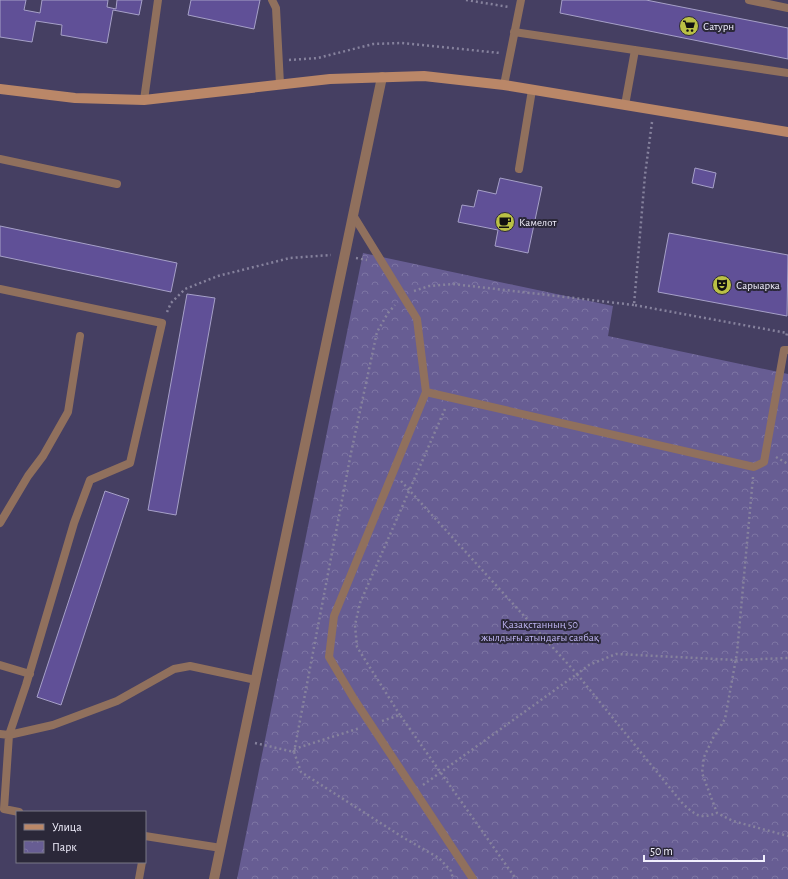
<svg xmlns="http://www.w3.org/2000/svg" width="788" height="879" viewBox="0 0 788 879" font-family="'Alegreya Sans',sans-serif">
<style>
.park{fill:url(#park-crowns)}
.building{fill:#605097;stroke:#a6a0c8}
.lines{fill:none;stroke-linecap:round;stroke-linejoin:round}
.path{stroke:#86829d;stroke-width:2.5;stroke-dasharray:2 3;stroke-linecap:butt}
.lane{stroke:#90705d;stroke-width:8}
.street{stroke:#90705d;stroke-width:10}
.secondary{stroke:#ba8768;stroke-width:10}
.labels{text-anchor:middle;stroke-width:4;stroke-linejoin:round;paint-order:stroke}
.poi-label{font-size:11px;fill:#f1effd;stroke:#2b2839;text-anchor:start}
.park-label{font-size:11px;fill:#bfb5f2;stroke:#2b2839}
</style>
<defs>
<pattern id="park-crowns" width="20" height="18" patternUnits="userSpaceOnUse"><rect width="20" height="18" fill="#675d93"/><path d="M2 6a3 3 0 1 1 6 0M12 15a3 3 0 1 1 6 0" fill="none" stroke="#7d75a3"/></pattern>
</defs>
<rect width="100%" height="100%" fill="#453f62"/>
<path class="park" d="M363 253 613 306 608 336 788 374V879H237Z"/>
<path class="building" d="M0 0H26L24 10 40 13 42 0H108L107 7 116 9 117 0H142L139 15 113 10 107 43 61 35 62 25 36 21 32 42 0 37Z
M191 0H260L254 29 188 15Z
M562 0H646L788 28V59L560 13Z
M695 168 716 173 713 188 692 183Z
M500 178 542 187 528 253 495 246 498 230 458 222 462 205 474 207 478 190 496 194Z
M0 226 177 263 171 292 0 256Z
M669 233 788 255 787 316 658 292Z
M187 294 215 298 176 515 148 510Z
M105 491 129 499 61 705 37 697Z"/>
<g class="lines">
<path class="path" d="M466 0 509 7
M289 60 318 58 373 44 402 43 500 53
M652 122 645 175 634 305 787 333 786 338
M356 258 367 260
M414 291 429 286 453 284 634 305
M167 312 171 303 185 289 218 276 290 258 331 255
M776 457 788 464
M753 477 737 653 725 719 713 738 704 757 702 773 717 813 733 821 788 836
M401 481 577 674 589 665 616 654 735 660 788 658
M400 715 357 647 355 625 360 603 445 409
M382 721 400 715 516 879
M255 743 294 752 301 772 404 838 439 858 451 871 453 879
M294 749 360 728
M294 752 351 453 377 332 388 313 395 305
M423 785 577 674 683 804C697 816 699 819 717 813"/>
<path class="lane" d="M272 0 276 8 280 84
M749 0 788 8
M514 32 788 73
M504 85 521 0
M144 100 158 0
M625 105 635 50
M0 159 117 184
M519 169 532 90
M353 215 417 319 426 392 334 616 329 657 354 699 473 879
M0 289 162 323 130 463 90 480 74 523 26 685 9 735 4 809 19 812
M426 392 754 467 764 462 784 350H788
M0 523 28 476 43 456 68 412 80 336
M0 665 30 674
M0 734 9 735 53 725 117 701 174 669 190 666 256 680
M145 836 221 848
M139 879 142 862"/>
<path class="street" d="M214 879 382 77"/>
<path class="secondary" d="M0 89 75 98 144 100 330 79 424 76 504 85 788 132"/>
</g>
<defs>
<symbol id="supermarket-disc" viewBox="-11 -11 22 22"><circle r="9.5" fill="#bac045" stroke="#2b2839"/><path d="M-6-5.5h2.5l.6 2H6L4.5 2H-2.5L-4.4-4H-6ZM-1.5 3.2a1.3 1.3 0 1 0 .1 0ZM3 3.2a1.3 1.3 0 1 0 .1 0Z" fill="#111"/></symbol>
<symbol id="cafe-disc" viewBox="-11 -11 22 22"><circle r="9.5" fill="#bac045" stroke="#2b2839"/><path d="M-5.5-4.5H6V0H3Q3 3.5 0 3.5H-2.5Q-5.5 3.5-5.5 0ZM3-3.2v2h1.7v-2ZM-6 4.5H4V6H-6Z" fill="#111"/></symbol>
<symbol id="theatre-disc" viewBox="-11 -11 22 22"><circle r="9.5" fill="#bac045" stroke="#2b2839"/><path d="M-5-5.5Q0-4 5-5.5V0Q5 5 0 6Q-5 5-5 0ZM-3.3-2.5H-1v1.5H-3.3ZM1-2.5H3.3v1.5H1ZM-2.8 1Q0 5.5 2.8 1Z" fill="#111"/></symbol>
</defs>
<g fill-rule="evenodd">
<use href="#supermarket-disc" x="678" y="15" width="22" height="22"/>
<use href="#cafe-disc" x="494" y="211" width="22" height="22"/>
<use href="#theatre-disc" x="711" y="274" width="22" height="22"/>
</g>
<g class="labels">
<g class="poi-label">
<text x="703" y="30">Сатурн</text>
<text x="519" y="226">Камелот</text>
<text x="736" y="289">Сарыарка</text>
</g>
<g class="park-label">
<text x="540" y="628">Қазақстанның 50<tspan x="540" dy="13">жылдығы атындағы саябақ</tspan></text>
</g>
</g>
<rect x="16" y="811" width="130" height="52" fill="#2b2839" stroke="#7a7887"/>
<rect x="24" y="824" width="20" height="6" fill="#ba8768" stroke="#7a7887"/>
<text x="52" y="831" font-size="12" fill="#f1effd">Улица</text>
<rect x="24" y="841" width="20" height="12" fill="url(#park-crowns)" stroke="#7a7887"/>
<text x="52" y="851" font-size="12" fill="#f1effd">Парк</text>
<path d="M644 855v6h120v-6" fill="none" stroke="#f1effd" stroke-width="2"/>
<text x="650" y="855" font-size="12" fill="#f1effd" stroke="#2b2839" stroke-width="3" paint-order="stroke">50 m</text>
</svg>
